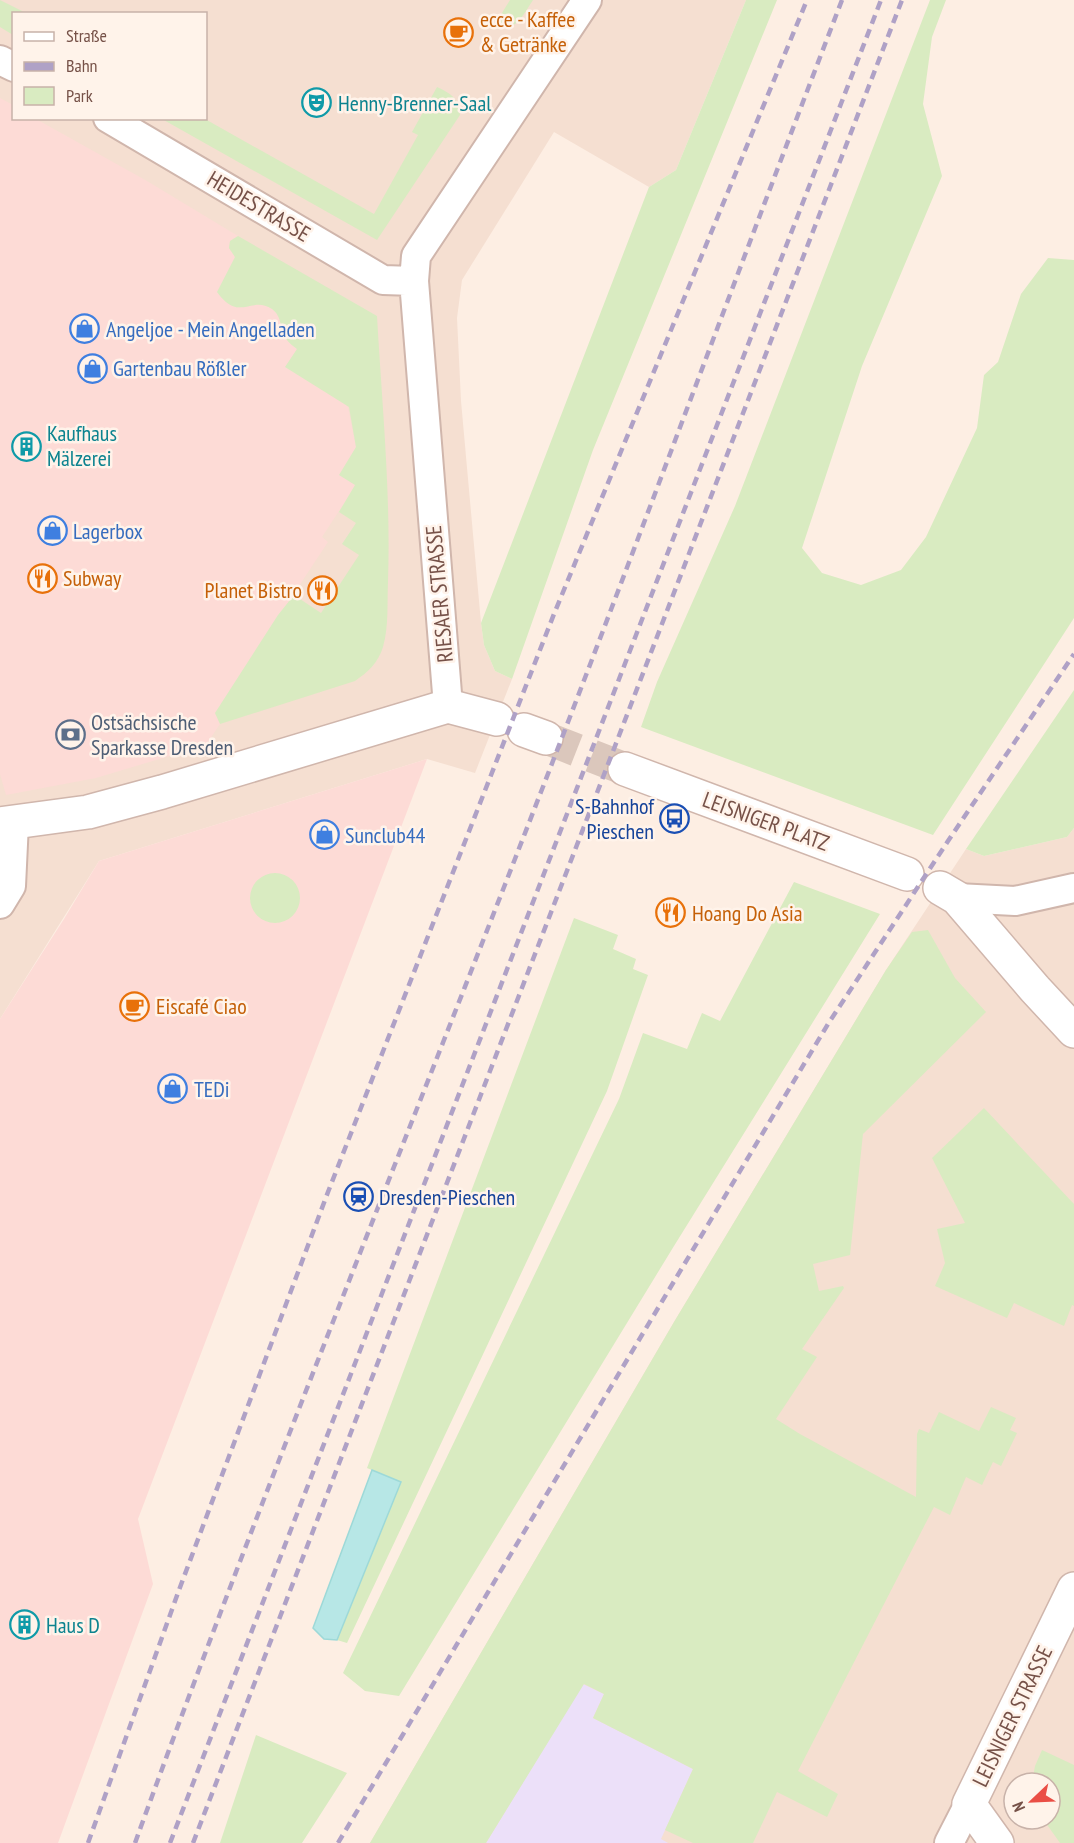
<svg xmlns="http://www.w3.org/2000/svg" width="1074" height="1843" viewBox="0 0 1074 1843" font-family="'PT Sans Narrow',sans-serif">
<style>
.residential{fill:#f5dfd1;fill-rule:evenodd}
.commercial{fill:#fddbd6}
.education{fill:#ece0f9}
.green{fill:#d9ebc1}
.water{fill:#b7e7e6;stroke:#9dd9d8;stroke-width:1.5}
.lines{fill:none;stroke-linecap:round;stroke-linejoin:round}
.tertiary-tunnel{stroke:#dbc7bc;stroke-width:33;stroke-dasharray:33 16;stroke-linecap:butt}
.minor-casing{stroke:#d0b6ac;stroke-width:32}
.tertiary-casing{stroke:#d0b6ac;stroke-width:36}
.minor{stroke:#fff;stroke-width:28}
.tertiary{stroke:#fff;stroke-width:33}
.rail{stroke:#afa1c6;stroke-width:4.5;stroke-dasharray:9 6;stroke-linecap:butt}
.labels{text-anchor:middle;stroke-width:5;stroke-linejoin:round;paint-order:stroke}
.food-label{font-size:22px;fill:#c56008;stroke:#fff3ea;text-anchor:start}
.culture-label{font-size:22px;fill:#0d838f;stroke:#fff3ea;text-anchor:start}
.street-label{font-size:22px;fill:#765148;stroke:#fff3ea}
.shop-label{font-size:22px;fill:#366cbe;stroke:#fff3ea;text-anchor:start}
.service-label{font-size:22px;fill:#4e5e75;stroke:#fff3ea;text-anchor:start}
.transit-label{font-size:22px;fill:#164399;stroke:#fff3ea;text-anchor:end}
</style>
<rect width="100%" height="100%" fill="#fdeee3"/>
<path class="residential" d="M0 0H746L676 170 649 187 554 132 462 280 457 318 461 401 481 623 484 645 495 671 512 679 475 773 427 759 99 861 0 1019ZM14 14H206V118H14Z
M1074 828V1843H370L674 1322 886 970 966 849 984 856 1067 837ZM1014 1783H1050V1819H1014Z"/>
<path class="commercial" d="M0 98 13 105 14 118 36 119 147 181 238 236 230 241 229 248 235 257 236 308 262 304 275 310 282 322 284 334 348 407 356 448 340 475 356 485 322 537 328 542 215 713 220 724 206 745 96 778 6 795 0 774Z
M427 759 138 1519 153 1584 58 1843H0V1019L64 919 99 861Z"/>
<path class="education" d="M583 1684 604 1694 593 1718 693 1769 661 1839 668 1843H486Z"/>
<path class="green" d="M0 0 26 13 14 14 13 35 0 27Z
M510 0H533C523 15 515 35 495 24Z
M746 0H777L593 450 512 679 495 671 484 645 481 623 649 187 676 170Z
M930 0H946L932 37 923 104 942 176 862 366 802 548 822 573 861 585 901 570 926 537 977 428 984 375 998 362 1021 294 1048 258 1074 260V618L933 835 641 727 657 682 735 506Z
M437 87C452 94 458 98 460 115L377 240 162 119H205L374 214 418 135 412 132Z
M238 236 377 316C382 404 391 494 388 582 387 603 389 626 383 647 378 663 368 672 355 681L220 724 215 713 278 615 294 595 321 613 359 555 342 544 356 523 339 512 355 485 339 475 356 447 349 407 285 367 297 349C293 346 289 343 286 339 280 329 282 316 272 309 251 295 239 323 217 292L235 257 229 248 230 241Z
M1074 690V828L1067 837 984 856 966 849Z
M250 898a25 25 0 1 1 50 0a25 25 0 1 1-50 0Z
M794 882 880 914 674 1246 399 1696 365 1691 343 1673 619 1099 643 1033 687 1049 702 1013 720 1021Z
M574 918 618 935 613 949 636 959 633 969 648 975 607 1091 347 1643 337 1640 401 1482 367 1468Z
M928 930 955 978 986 1012 863 1134 850 1255 813 1264 819 1291 843 1286 844 1288 802 1349 817 1357 776 1419 800 1434 916 1497 917 1434 919 1429 929 1433 939 1412 979 1431 991 1407 1016 1418 1010 1430 1017 1433 1001 1466 993 1462 982 1485 966 1477 950 1515 934 1507 798 1771 838 1794 827 1817 777 1792 753 1843H693L665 1830 693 1769 593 1718 604 1694 584 1684 486 1843H370L674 1322 886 970 912 932Z
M984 1108 1074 1204V1306L1072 1305 1064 1326 1014 1303 1007 1318 935 1286 945 1263 937 1229 965 1223 932 1158Z
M256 1735 347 1773 302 1843H220Z
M1042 1750 1074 1765V1843H1060L1043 1819H1050V1783H1032L1035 1766Z"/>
<path class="water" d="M372 1470 401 1482 337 1640 324 1639 313 1628Z"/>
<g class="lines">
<path class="tertiary-tunnel" d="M546 738 625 769"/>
<defs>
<path id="minor" d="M0 60 14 67
M108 118 383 280 414 281
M448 706 414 281 416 256 587 0
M957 898 1015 901 1074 888
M0 904 11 886 14 823
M949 1843 969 1804"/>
<path id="tertiary" d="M524 730 546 738
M625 769 907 874
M0 824 88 812 162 792 448 706 497 719
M940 888 957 898 1035 989 1074 1031
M997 1843 969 1804 1074 1589"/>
</defs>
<use href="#minor" class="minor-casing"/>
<use href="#tertiary" class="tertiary-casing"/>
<use href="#minor" class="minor"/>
<use href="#tertiary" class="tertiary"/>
<path class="rail" d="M88 1843 179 1590 328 1192 554 614 807 0
M135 1843C262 1492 404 1146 539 797 642 532 740 265 842 0
M170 1843 881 0
M193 1843 902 0
M338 1843 828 1024 948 841 1074 654"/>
</g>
<defs>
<symbol id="cafe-ring" viewBox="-11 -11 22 22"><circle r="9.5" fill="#fff3ea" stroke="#e8710a" stroke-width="1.5"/><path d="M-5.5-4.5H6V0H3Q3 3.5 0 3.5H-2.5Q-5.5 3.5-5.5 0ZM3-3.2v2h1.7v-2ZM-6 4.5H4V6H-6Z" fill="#e8710a"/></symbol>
<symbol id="theatre-ring" viewBox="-11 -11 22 22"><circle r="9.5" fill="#fff3ea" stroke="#0f9aa8" stroke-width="1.5"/><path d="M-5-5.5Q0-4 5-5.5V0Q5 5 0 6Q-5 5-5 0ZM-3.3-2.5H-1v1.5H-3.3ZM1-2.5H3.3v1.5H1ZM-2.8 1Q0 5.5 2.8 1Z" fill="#0f9aa8"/></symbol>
<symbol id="shop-ring" viewBox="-11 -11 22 22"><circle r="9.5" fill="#fff3ea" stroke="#3f7fe0" stroke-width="1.5"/><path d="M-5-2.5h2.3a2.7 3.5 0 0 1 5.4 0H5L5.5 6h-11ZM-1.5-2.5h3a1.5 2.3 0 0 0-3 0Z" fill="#3f7fe0"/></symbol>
<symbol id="building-ring" viewBox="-11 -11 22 22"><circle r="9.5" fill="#fff3ea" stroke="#0f9aa8" stroke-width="1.5"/><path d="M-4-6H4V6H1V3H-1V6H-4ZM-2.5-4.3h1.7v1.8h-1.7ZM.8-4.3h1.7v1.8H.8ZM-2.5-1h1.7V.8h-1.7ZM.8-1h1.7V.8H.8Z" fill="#0f9aa8"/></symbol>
<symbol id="restaurant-ring" viewBox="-11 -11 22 22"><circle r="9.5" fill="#fff3ea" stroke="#e8710a" stroke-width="1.5"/><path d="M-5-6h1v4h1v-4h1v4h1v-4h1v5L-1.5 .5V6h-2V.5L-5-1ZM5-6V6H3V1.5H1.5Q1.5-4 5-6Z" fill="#e8710a"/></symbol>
<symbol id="bank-ring" viewBox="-11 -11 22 22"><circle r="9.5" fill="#fff3ea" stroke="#5c6f8a" stroke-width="1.5"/><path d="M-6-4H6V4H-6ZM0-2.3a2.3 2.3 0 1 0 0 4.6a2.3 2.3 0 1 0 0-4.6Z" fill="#5c6f8a"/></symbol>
<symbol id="bus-ring" viewBox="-11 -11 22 22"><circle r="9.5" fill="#fff3ea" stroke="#1a4fb4" stroke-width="1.5"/><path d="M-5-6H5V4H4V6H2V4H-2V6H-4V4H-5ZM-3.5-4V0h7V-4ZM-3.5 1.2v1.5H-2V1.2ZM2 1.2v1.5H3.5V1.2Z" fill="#1a4fb4"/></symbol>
<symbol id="station-ring" viewBox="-11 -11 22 22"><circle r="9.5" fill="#fff3ea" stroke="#1a4fb4" stroke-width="1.5"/><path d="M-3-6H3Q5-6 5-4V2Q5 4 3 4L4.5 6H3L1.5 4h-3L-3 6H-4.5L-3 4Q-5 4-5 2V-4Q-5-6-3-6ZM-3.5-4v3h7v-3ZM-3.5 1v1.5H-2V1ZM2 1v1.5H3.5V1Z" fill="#1a4fb4"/></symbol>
</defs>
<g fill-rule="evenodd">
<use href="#cafe-ring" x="442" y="16" width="33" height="33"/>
<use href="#theatre-ring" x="300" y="86" width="33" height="33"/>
<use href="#shop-ring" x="68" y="312" width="33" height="33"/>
<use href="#shop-ring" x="76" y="352" width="33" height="33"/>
<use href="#building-ring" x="10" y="430" width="33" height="33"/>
<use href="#shop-ring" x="36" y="514" width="33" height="33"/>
<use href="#restaurant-ring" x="26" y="562" width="33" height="33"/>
<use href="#restaurant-ring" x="306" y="574" width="33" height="33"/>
<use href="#bank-ring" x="54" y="718" width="33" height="33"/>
<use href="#bus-ring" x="658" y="802" width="33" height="33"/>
<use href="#shop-ring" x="308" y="818" width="33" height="33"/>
<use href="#restaurant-ring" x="654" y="896" width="33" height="33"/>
<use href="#cafe-ring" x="118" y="990" width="33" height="33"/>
<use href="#shop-ring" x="156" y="1072" width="33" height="33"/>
<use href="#station-ring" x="342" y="1180" width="33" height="33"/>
<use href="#building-ring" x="8" y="1608" width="33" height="33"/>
</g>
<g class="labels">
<g class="food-label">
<text x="480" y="27">ecce - Kaffee<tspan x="480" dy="25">&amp; Getränke</tspan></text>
<text x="63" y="586">Subway</text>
<text x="302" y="598" text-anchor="end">Planet Bistro</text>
<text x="692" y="921">Hoang Do Asia</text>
<text x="156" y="1014">Eiscafé Ciao</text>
</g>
<g class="culture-label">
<text x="338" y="111">Henny-Brenner-Saal</text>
<text x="47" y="441">Kaufhaus<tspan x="47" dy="25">Mälzerei</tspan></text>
<text x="46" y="1633">Haus D</text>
</g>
<g class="street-label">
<text transform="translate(259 206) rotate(31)" y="8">HEIDESTRASSE</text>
<text transform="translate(439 594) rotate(-95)" y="8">RIESAER STRASSE</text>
<text transform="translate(766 821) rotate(20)" y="8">LEISNIGER PLATZ</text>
<text transform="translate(1012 1716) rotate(-64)" y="8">LEISNIGER STRASSE</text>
</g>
<g class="shop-label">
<text x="106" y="337">Angeljoe - Mein Angelladen</text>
<text x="113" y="376">Gartenbau Rößler</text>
<text x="73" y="539">Lagerbox</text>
<text x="345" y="843">Sunclub44</text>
<text x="194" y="1097">TEDi</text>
</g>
<g class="service-label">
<text x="91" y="730">Ostsächsische<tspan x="91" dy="25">Sparkasse Dresden</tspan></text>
</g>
<g class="transit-label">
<text x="654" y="814">S-Bahnhof<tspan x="654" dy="25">Pieschen</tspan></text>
<text x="379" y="1205" text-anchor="start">Dresden-Pieschen</text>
</g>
</g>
<rect x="12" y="12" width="195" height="108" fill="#fff3ea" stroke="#c8b2a9" stroke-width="1.5"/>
<rect x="24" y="32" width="30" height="9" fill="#ffffff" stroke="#c8b2a9" stroke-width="1.5"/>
<text x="66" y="42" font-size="18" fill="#765148">Straße</text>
<rect x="24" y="62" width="30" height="9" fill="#afa1c6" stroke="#c8b2a9" stroke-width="1.5"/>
<text x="66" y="72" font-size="18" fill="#765148">Bahn</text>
<rect x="24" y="87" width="30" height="18" fill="#d9ebc1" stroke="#c8b2a9" stroke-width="1.5"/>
<text x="66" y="102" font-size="18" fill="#765148">Park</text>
<g transform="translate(1032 1801) rotate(247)"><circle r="28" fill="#fff3ea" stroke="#c8b2a9" stroke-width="1.5"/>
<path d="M0-4.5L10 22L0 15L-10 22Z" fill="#ea4e45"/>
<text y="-9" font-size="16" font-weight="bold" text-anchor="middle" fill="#765148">N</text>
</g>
</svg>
